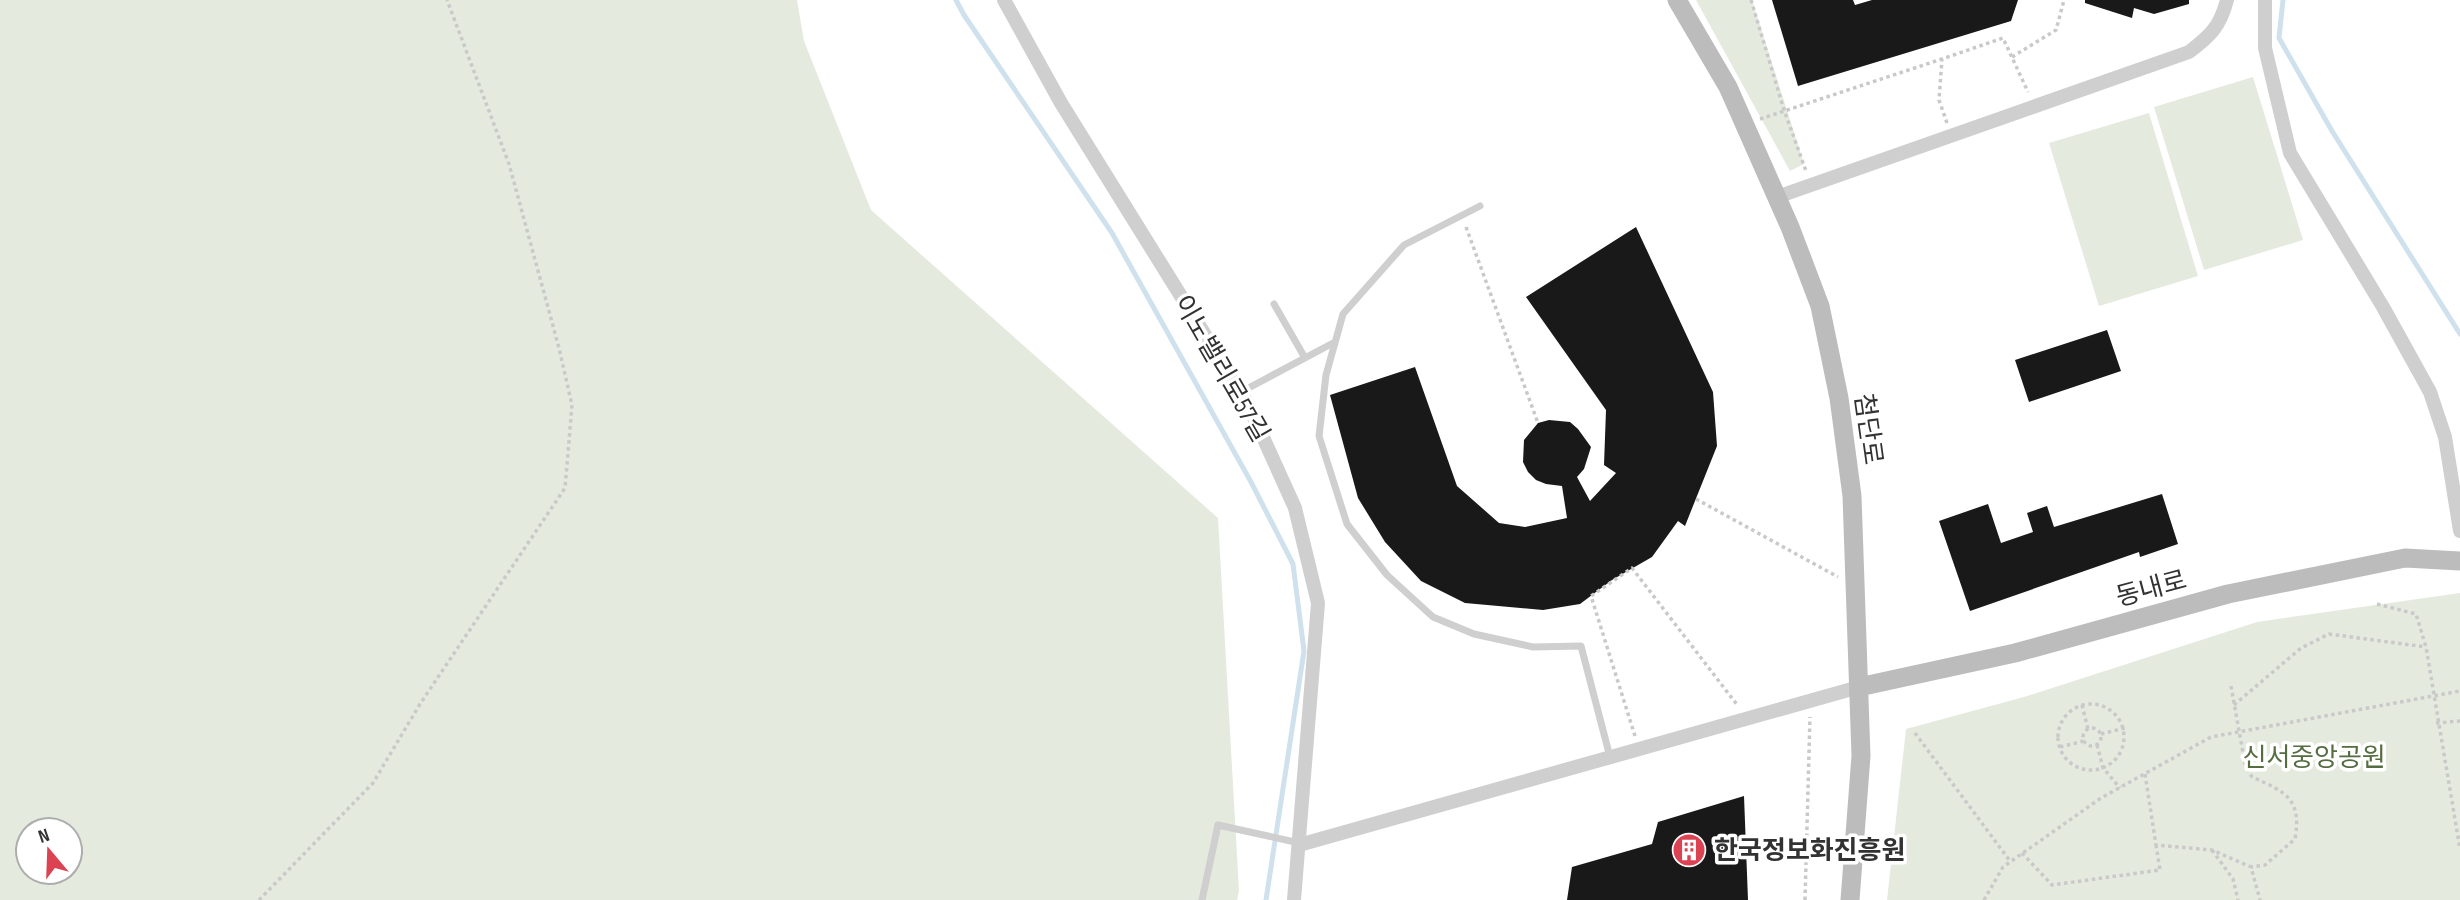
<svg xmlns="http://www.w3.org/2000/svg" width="2460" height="900" viewBox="0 0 2460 900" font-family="'Sofia Sans Condensed','Noto Sans KR',sans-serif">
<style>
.green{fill:#e5eade;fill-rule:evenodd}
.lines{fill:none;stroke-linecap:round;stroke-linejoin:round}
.stream{stroke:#cfe1ec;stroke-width:5}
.building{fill:#191919}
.path{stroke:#c9c9c9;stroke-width:3.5;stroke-dasharray:3.5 3.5;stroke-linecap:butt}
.lane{stroke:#cfcfcf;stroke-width:7}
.street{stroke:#cfcfcf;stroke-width:14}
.secondary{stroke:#bcbcbc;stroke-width:19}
.lane-bridge{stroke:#cfcfcf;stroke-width:7}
.labels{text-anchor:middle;stroke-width:7;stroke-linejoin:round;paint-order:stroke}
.street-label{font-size:26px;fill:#323232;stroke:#fff}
.park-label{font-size:26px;fill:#566c41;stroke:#fff}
.poi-label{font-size:26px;font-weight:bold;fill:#323232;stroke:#fff;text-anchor:start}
</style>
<rect width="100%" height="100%" fill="#fff"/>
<path class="green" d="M0 0H797L804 41 871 210 1218 518 1239 891 1237 900H0ZM28 830H70V872H28Z
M1696 0H1752L1804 164 1790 171Z
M2253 77 2303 240 2204 270 2154 107Z
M2149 113 2198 276 2099 306 2049 143Z
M2460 593V900H1887L1906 729 2024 697 2257 622Z"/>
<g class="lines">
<path class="stream" d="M956 0 964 15 1112 233 1251 482 1293 564 1304 651 1266 900
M2283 0 2279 38 2332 131 2460 334"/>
</g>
<path class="building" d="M1772 0H1853L1855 5 1872 0H2018L2011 21 1798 86Z
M2085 0H2189V4L2154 14 2134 8 2132 18 2085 3Z
M1636 227 1713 392 1717 446 1685 526 1678 521 1652 557 1612 580 1580 604 1543 610 1465 603 1421 581 1385 542 1358 498 1330 395 1415 367 1457 486 1499 523 1525 527 1567 518 1562 486 1546 484 1536 480 1528 472 1523 462 1524 440 1538 423 1549 420 1570 422 1578 429 1591 447 1584 469 1577 477 1590 501 1616 473 1604 465 1606 410 1526 297Z
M2107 330 2121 371 2029 402 2015 360Z
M2162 494 2178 544 2140 557 2139 552 1970 611 1939 521 1988 504 2001 543 2033 532 2027 513 2047 506 2054 527Z
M1744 796 1748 900H1567L1572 867 1652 844 1658 822Z"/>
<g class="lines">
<path class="path" d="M1751 0 1784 110 1806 171
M2012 57 2056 30 2064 0
M1760 119 1942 59
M1947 123 1939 100 1942 59 2003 38 2028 92
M1466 227 1538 423
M1696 499 1838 577
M2377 604 2416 614 2426 647 2460 849
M2231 686 2245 764 2252 777C2286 792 2302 799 2295 839L2265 865 2251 867
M2058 737a33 33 0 1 1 66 0a33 33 0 1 1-66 0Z
M2082 705 2088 729
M2234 705 2301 648 2329 634 2426 647
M2436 723 2460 721
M2083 737a9 9 0 1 1 18 0a9 9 0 1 1-18 0Z
M1915 733 2010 861
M2101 734 2125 728
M1635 736 1591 596 1632 568 1738 706
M2097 745 2103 768 2120 788
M2060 747 2084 741
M2145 774 2156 845 2212 850 2251 867 2260 900
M2212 850 2233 879 2238 900
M2022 853 2052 885 2160 870 2156 845
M259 900 373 783 420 704 565 488 572 405 559 348 509 164 447 0
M1805 900 1810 717
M1984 900 2003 867 2101 798 2211 737 2460 691"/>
<path class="lane" d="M1480 206 1404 245 1343 314 1326 375 1319 436 1347 524 1387 575 1433 617 1474 634 1533 647 1581 646 1610 757
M1274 304 1305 358
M1241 392 1335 342
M1202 900 1218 825"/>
<path class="street" d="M1004 0 1061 103 1248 404 1295 508 1318 603 1294 900
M2265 0V48L2290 153 2383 307 2430 392 2445 437 2460 531
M1777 197 2189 52C2210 36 2220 27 2227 0
M1299 845 1859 687"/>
<path class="secondary" d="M1677 0 1728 87 1790 227 1820 306 1839 398 1852 496 1861 756 1850 900
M1859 687 2015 653 2228 594 2405 558 2460 561"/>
<path class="lane-bridge" d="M1218 825 1304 844"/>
</g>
<defs>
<symbol id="building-disc" viewBox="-11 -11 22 22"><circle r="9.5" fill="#db4252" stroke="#fff"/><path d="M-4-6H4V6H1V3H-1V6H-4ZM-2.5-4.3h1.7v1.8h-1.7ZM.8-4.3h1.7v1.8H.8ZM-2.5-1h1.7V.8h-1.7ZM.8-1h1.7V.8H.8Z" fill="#fff"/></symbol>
</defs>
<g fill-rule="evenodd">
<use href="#building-disc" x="1670" y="831" width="38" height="38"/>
</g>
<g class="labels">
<g class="street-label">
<text transform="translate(1222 368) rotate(60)" y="9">이노밸리로57길</text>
<text transform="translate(1869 429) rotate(82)" y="9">첨단로</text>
<text transform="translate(2151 588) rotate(-15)" y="9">동내로</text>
</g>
<g class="park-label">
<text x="2314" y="766">신서중앙공원</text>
</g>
<g class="poi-label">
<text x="1714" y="859">한국정보화진흥원</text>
</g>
</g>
<g transform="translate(49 851) rotate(341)"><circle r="33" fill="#ffffff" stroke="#adadad" stroke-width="2"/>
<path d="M0-5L12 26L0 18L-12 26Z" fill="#db4252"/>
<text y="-10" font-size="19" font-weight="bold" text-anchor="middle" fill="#323232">N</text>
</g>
</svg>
